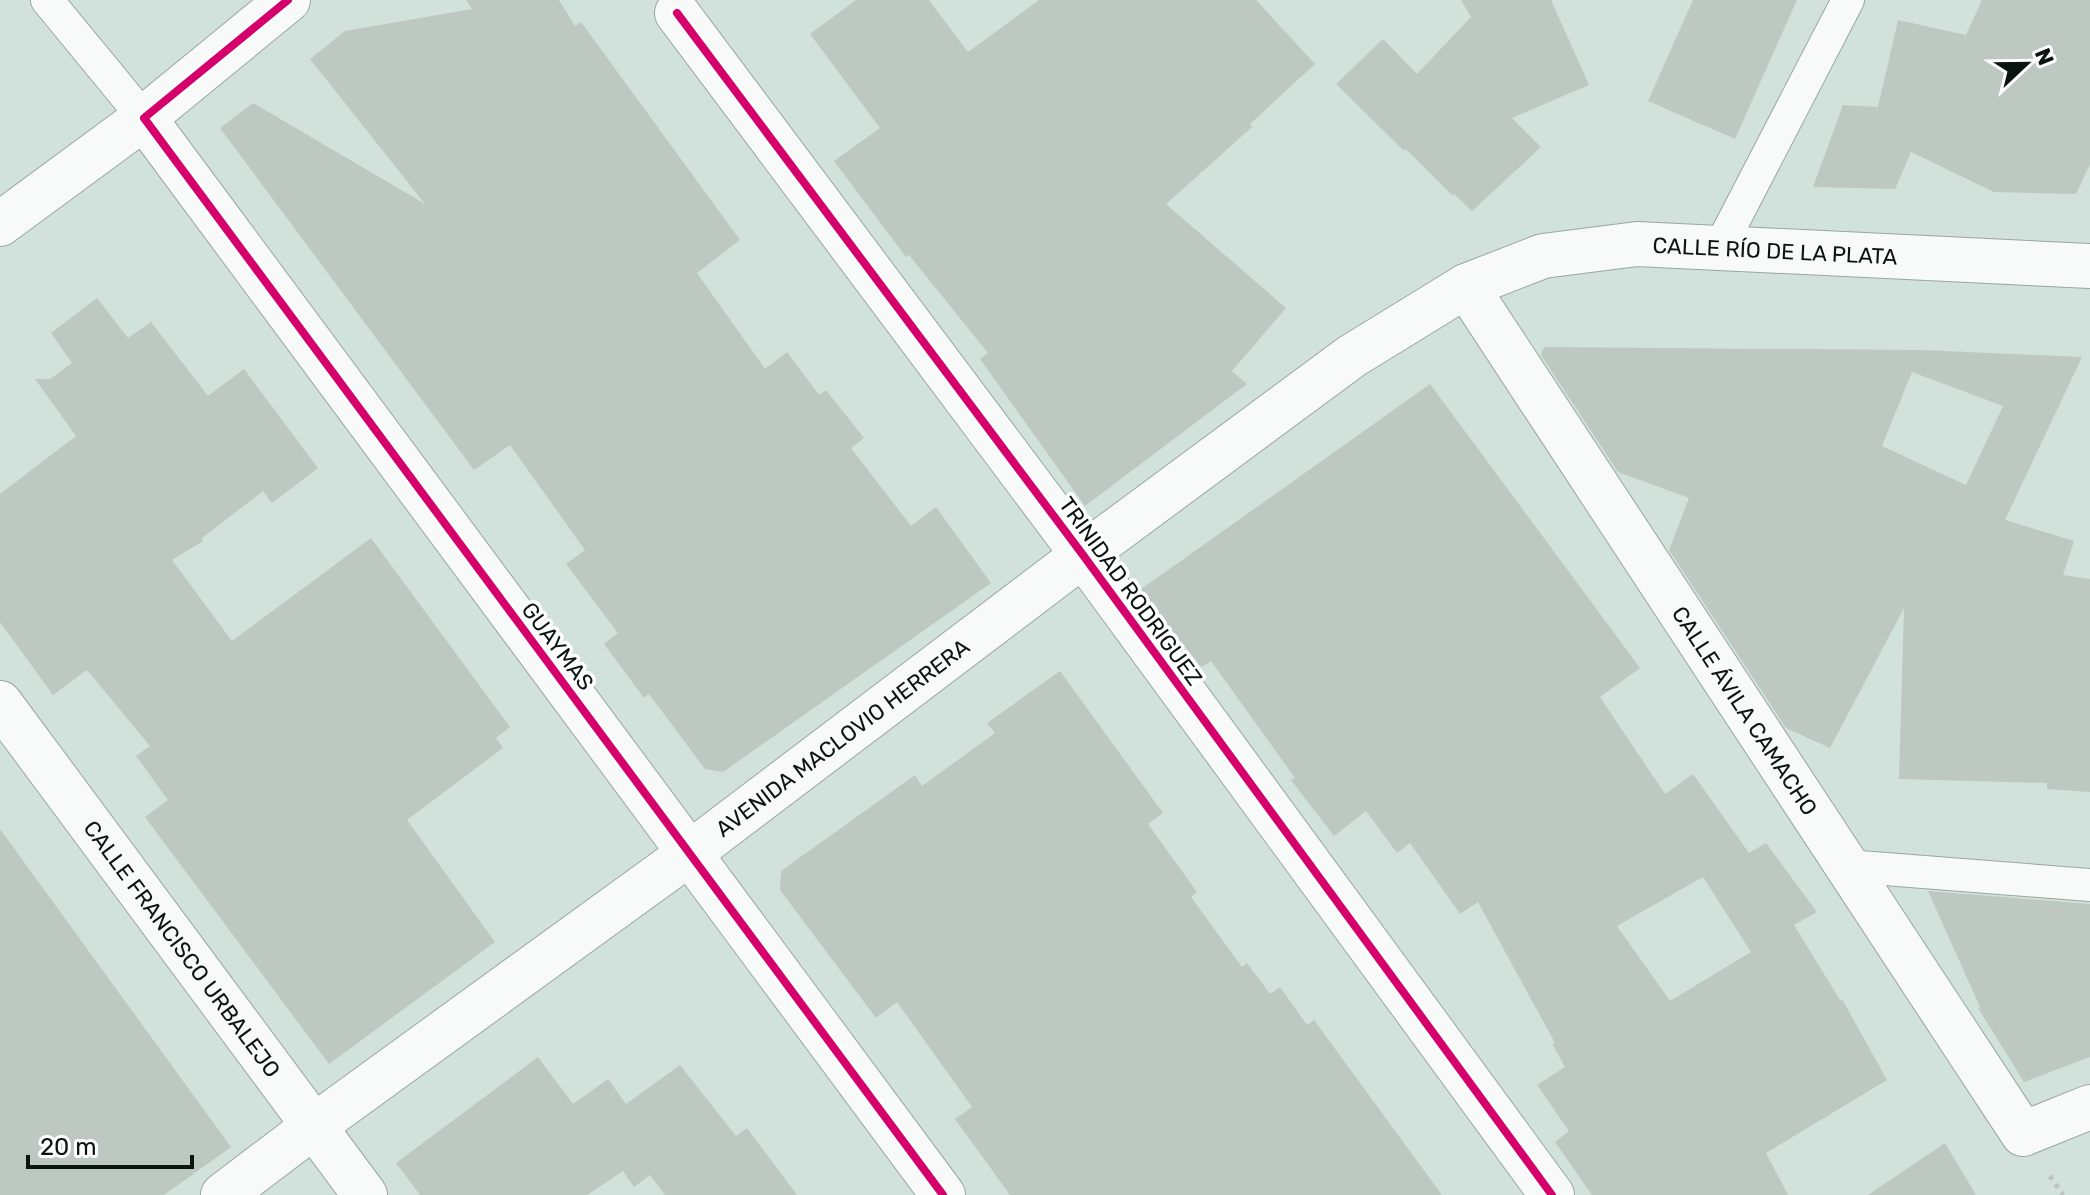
<svg xmlns="http://www.w3.org/2000/svg" width="2090" height="1195" viewBox="0 0 2090 1195" font-family="Rubik,sans-serif">
<style>
.building{fill:#bec8c2;fill-rule:evenodd}
.lines{fill:none;stroke-linecap:round;stroke-linejoin:round}
.service-casing{stroke:#99a6a2;stroke-width:34}
.minor-casing{stroke:#99a6a2;stroke-width:46}
.tertiary-casing{stroke:#99a6a2;stroke-width:46}
.secondary-casing{stroke:#99a6a2;stroke-width:46}
.path{stroke:#bdc2c1;stroke-width:5;stroke-dasharray:4 6;stroke-linecap:butt}
.service{stroke:#f8fafa;stroke-width:32}
.minor{stroke:#f8fafa;stroke-width:44}
.tertiary{stroke:#f8fafa;stroke-width:44}
.secondary{stroke:#f8fafa;stroke-width:44}
.cycleway-casing{stroke:#fff;stroke-width:13}
.cycleway{stroke:#d6006c;stroke-width:8}
.labels{text-anchor:middle;stroke-width:7;stroke-linejoin:round;paint-order:stroke}
.street-label{font-size:22px;fill:#0a1411;stroke:#fff}
</style>
<rect width="100%" height="100%" fill="#d1e1dc"/>
<path class="building" d="M466 0H559L575 26 581 22 740 240 697 273 765 369 787 352 819 395 826 390 864 438 851 448 911 526 936 507 991 583 723 772 705 769 649 694 644 698 604 644 618 633 566 564 585 550 510 445 474 470 220 128 253 103 425 204 310 59 345 31 472 9Z
M856 0H929L968 52 1039 0H1256L1315 64 1250 124 1252 127 1166 204 1286 308 1232 371 1247 384 1085 506 980 359 988 353 909 255 906 257 834 161 880 128 810 34Z
M1461 0H1551L1589 85 1512 118 1541 147 1472 211 1454 194 1453 196 1406 149 1404 151 1336 84 1383 39 1417 74 1471 17Z
M1693 0H1797L1735 139 1648 101Z
M1982 0H2090V164L2076 194 1994 192 1911 152 1895 189 1813 187 1843 105 1878 107 1898 20 1966 35Z
M97 298 128 338 151 322 208 396 244 369 318 468 272 503 263 491 202 538 203 541 172 560 232 641 371 538 510 727 496 738 503 748 407 820 495 942 329 1064 145 817 168 800 136 756 150 746 87 670 53 695 0 622V494L76 436 35 379H50L72 363 51 333Z
M1544 347 1921 350 2082 357 2005 520 2074 541 2063 575 2090 579V792L2047 789V783L1899 779 1904 608 1830 748 1786 728 1669 550 1689 498 1618 472 1541 355ZM1912 372 2003 406 1966 485 1882 446Z
M1430 384 1640 668 1600 697 1665 794 1693 774 1749 853 1766 843 1817 912 1794 925 1840 1000 1842 999 1887 1080 1766 1153 1788 1195H1592L1555 1142 1569 1131 1537 1085 1565 1067 1552 1044 1555 1043 1478 902 1460 914 1410 843 1397 853 1366 811 1334 836 1291 780 1295 778 1211 661 1201 667 1140 590ZM1703 877 1751 952 1670 1001 1617 926Z
M1060 671 1163 813 1148 824 1197 892 1191 897 1242 967 1247 963 1270 994 1280 987 1307 1025 1314 1020 1442 1195H1010L955 1119 972 1107 897 1002 876 1018 780 890 781 871 915 775 922 786 995 733 987 723Z
M0 829 231 1147 164 1195H0Z
M1928 891 2090 904V1057L2024 1082 1978 1008 1980 1007Z
M538 1057 573 1104 608 1079 626 1104 680 1065 736 1136 747 1128 797 1195H665L650 1175 634 1187 623 1171 587 1195H420L396 1163Z
M1945 1143 1976 1195H1868Z"/>
<g class="lines">
<defs>
<path id="service" d="M47 0 144 118
M1719 249 1848 0
M1847 866 2090 885"/>
<g id="minor">
<path d="M677 13 1083 555 1552 1195"/>
<path d="M144 118 943 1195"/>
<path id="s1" d="M1466 286 2023 1134 2090 1107"/>
<path id="s2" d="M0 703 365 1195"/>
</g>
<path id="tertiary" d="M144 118 288 0"/>
<g id="secondary">
<path d="M0 224 144 118"/>
<path id="s3" d="M223 1195 314 1126 690 853 1083 555 1352 356 1466 286 1543 256 1637 244 2090 266"/>
</g>
</defs>
<use href="#service" class="service-casing"/>
<use href="#minor" class="minor-casing"/>
<use href="#tertiary" class="tertiary-casing"/>
<use href="#secondary" class="secondary-casing"/>
<path class="path" d="M2050 1176 2063 1195"/>
<use href="#service" class="service"/>
<use href="#minor" class="minor"/>
<use href="#tertiary" class="tertiary"/>
<use href="#secondary" class="secondary"/>
<defs>
<path id="cycleway" d="M288 0 144 118 943 1195
M677 13 1083 555 1552 1195"/>
</defs>
<use href="#cycleway" class="cycleway-casing"/>
<use href="#cycleway" class="cycleway"/>
</g>
<g class="labels">
<g class="street-label">
<text dy="8" stroke="none"><textPath href="#s3" startOffset="1856">CALLE RÍO DE LA PLATA</textPath></text>
<text transform="translate(1131 591) rotate(54)" y="8">TRINIDAD RODRIGUEZ</text>
<text transform="translate(558 646) rotate(53)" y="8">GUAYMAS</text>
<text dy="8" stroke="none"><textPath href="#s1" startOffset="508">CALLE ÁVILA CAMACHO</textPath></text>
<text dy="8" stroke="none"><textPath href="#s3" startOffset="770">AVENIDA MACLOVIO HERRERA</textPath></text>
<text dy="8" stroke="none"><textPath href="#s2" startOffset="306">CALLE FRANCISCO URBALEJO</textPath></text>
</g>
</g>
<g transform="translate(2026 64) rotate(68)" stroke="#ffffff" stroke-width="6" paint-order="stroke">
<path d="M0-6L14 30L0 20L-14 30Z" fill="#0a1411"/>
<text y="-12" font-size="22" font-weight="bold" text-anchor="middle" fill="#0a1411">N</text>
</g>
<path d="M28 1155v12h164v-12" fill="none" stroke="#0a1411" stroke-width="4"/>
<text x="40" y="1155" font-size="24" fill="#0a1411" stroke="#ffffff" stroke-width="6" paint-order="stroke">20 m</text>
</svg>
